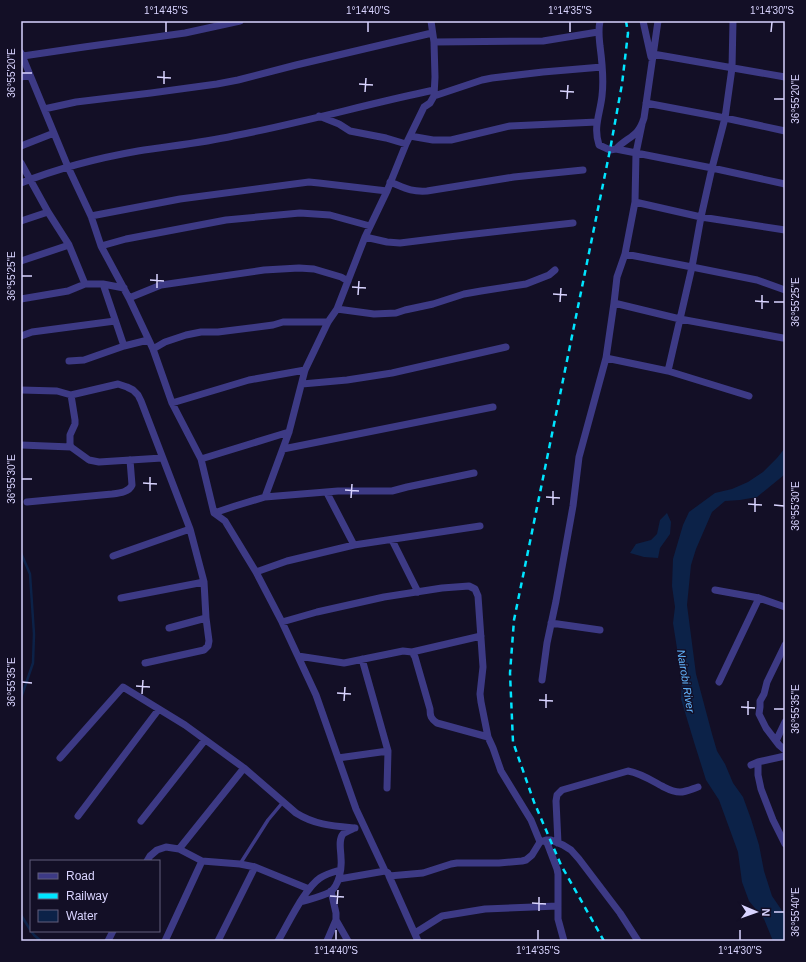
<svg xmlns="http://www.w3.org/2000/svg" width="806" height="962" viewBox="0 0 806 962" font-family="Helvetica,sans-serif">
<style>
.water{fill:#0c2248}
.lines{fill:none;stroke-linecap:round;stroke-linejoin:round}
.stream{stroke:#0c2248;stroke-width:2.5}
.service{stroke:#3d3a85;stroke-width:3.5}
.minor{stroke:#3d3a85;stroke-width:7}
.rail{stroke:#00e5ff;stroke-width:2.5;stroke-dasharray:6 5;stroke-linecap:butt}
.ticks{fill:none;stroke:#d9d4ff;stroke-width:1.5}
.labels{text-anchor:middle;stroke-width:3;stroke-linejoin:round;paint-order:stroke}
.water-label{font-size:11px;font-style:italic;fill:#62b6ff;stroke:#130f26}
.neatline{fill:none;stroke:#d9d4ff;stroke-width:1.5}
.ticks-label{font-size:10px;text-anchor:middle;fill:#d9d4ff}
</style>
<rect width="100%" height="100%" fill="#130f26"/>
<path class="water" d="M785 448V474L784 475 757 497 740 500 725 501 712 512 696 549 691 565 687 605 696 674 712 734 717 751 725 764 733 783 743 797 751 819 759 845 764 871 772 896 785 915V941H773L764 919 749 901 742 882 738 852 719 800 706 780 694 742 681 699 682 680 673 623 675 607 672 586 673 559 683 525 689 512 715 493 732 489 748 482 763 472 777 458Z
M667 513 671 522 670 534 660 548 658 558 644 557 630 553 636 544 651 540 657 534 660 520Z"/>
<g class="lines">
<path class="stream" d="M21 553 30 574 34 634 33 663 21 698
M21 915 31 931
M31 931 34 935 41 941"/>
<path class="service" d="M240 864 268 820 283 802"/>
<path class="minor" d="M600 21C598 31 599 36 600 46 602 61 604 80 602 96 600 114 593 127 599 145L610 150 616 149C628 136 638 138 644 118L658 21
M643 21 651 57
M434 42 543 41 598 32
M21 53 68 167 91 216 101 246 129 298 153 349 172 403 201 459 214 513 225 521 256 572 282 622 316 695 356 809 385 871 388 873 389 876 423 873 451 864 457 863H499L522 861 526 860 532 855 540 842
M653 54 785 77
M23 56 84 47 185 33 240 21
M21 77 30 75
M434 96 482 80 492 78 543 72 602 67
M646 103 725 118 785 131
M44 109 76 102 151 93 217 84 238 80 296 65 432 33
M319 116 339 124 350 131 386 138 406 144
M642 124 636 153 635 202 625 254 692 267 701 217 712 168 725 118 732 68 733 21
M410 136 433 140H451L510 126 597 122
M21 146 54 133
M616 149 712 168 785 184
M21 163 48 212 69 245 85 284 68 291 21 299
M390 182C405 188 410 192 427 191L514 177 583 170
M21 183C59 168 98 158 138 151 169 146 202 143 233 136 301 123 367 104 434 90
M635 202 701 217 785 230
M91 216 180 199 309 182 319 183 387 191
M21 221 48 212
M365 237 387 242 400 243 457 236 573 223
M101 246 126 239 226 220 300 213 330 215 370 226
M625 254 617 277 614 303 680 319 692 267 757 280 785 290
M21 261 69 245
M85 284H103L124 288
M103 284 124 346
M129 298 161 285 264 270 299 268 314 269 341 277 348 281
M614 303 606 358 668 371 749 396
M337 309 374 314 396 313 405 310 433 304 464 294 481 291 526 284 549 275 555 270
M21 336 32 332 115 321
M153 349 165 342 186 335 201 332H218L273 325 283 322H328
M69 361 84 360 124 346 148 340
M668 371 680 319 783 338
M302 384 347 380 392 373 506 347
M21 390 57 391 71 395 118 384 127 387 133 390 138 395 141 401 190 529 204 582 206 618 209 641 208 646 204 650 145 663
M71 395 75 420V424L70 435V444L71 447 89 460 99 462 162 458
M172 403 249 380 305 370
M21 445 71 447
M283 449 493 407
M201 459 289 432
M327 493 354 545
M265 497 338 491H392L407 487 474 473
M27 502 112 494C120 493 129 492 132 485L130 460
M214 513 235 506 265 497 289 432 305 370 328 322 337 309 365 237 387 191 406 144 424 107 430 103 434 96 435 77 434 42 431 21
M392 540 418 592
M113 556 190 529
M256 572 287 561 354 545 480 526
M715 590 759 598 785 607
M121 598 204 582
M282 622 317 612 384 597 442 588 469 586 475 589 478 596 483 667 480 694 481 702 488 737 493 748 501 771 531 820 540 842 546 840H551L563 845 571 850 579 859 620 913 638 941
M551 623 600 630
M169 628 206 618
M785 645 767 682 764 694 760 701V707L759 714 766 728 779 745 785 750
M412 652 481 636
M298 656 344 663 403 651 412 652 415 657 430 709C430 716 431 719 437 723L488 737
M362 659 388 751 387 788
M542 680 547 643 556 601 573 506 579 457 606 358
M719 682 759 598
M776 741 785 722
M60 758 123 687 185 725 244 768 296 813C315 825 333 826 355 828
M338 758 388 751
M758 762V775L761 789 773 820 785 844
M751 765 758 762 785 756
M78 816 159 709
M141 821 205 740
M546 840 557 869 558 874V919L564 941
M558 843 556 801 557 795 562 790 628 771C640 773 651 780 662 786 668 789 673 792 680 792 686 792 692 789 698 787
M179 849 244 768
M147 861 150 856 157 850 166 847 179 849 202 861 240 864 255 867 309 889
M389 876 418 941
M339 879 385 871
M300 902C310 899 321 897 330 892 339 886 342 869 341 858 341 851 338 840 343 834 345 832 351 830 354 828
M336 920 348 941
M415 933 442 916 485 909 558 906
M108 941 113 931
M165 941 202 861
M218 941 255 867
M278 941C288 924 305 888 320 878 326 874 333 872 340 870
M327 941 336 920V913L331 891"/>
<path class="rail" d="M604 941 561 865 534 802 513 742 510 673 514 620 610 150 622 84 628 33 626 21"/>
</g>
<path class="ticks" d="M166 32V22M368 32V22M570 32V22M771 32 772 22M22 73H32M157 77 171 78M164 84V71M359 84 373 85M560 91 574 92M365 92 366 78M567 99 568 85M774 99H784M22 276H32M150 280 164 281M352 287 366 288M157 288V274M553 294 567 295M358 295 359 281M755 301 769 302M560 302 561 288M774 302H784M762 309V295M22 479H32M143 483 157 484M345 490 359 491M150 491V477M546 497 560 498M351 498 352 484M748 504 762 505M553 505V491M774 505 784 506M755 512V498M22 682 32 683M136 686 150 687M337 693 351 694M142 694 143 680M539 700 553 701M344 701 345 687M741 707 755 708M546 708V694M774 709H784M748 715V701M330 896 344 897M532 903 546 904M337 904 338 890M539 911V897M774 912H784M336 940V930M538 940V930M740 940V930"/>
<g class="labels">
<g class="water-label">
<text transform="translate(686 681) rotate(81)" y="4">Nairobi River</text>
</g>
</g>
<rect width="806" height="962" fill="none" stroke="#130f26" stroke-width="44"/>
<rect x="30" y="860" width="130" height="72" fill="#130f26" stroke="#625e7d"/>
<rect x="38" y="873" width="20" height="6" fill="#3d3a85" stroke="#625e7d"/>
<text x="66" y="880" font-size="12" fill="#d9d4ff">Road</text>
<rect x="38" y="893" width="20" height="6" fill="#00e5ff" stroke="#625e7d"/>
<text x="66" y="900" font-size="12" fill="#d9d4ff">Railway</text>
<rect x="38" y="910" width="20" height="12" fill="#0c2248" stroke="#625e7d"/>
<text x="66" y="920" font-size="12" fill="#d9d4ff">Water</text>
<g transform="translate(756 912) rotate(92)" stroke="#130f26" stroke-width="3" paint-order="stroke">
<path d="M0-3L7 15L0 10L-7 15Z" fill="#d9d4ff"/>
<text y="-6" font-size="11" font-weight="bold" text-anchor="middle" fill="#d9d4ff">N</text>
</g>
<rect x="22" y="22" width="762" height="918" class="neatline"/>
<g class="ticks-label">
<text x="166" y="14">1°14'45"S</text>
<text x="368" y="14">1°14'40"S</text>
<text x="570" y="14">1°14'35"S</text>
<text x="772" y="14">1°14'30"S</text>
<text transform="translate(11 73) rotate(-90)" y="4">36°55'20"E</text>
<text transform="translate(795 99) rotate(-90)" y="4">36°55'20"E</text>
<text transform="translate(11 276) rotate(-90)" y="4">36°55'25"E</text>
<text transform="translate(795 302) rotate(-90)" y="4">36°55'25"E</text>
<text transform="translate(11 479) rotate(-90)" y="4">36°55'30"E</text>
<text transform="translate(795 506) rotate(-90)" y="4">36°55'30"E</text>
<text transform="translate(11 682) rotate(-90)" y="4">36°55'35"E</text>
<text transform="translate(795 709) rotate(-90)" y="4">36°55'35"E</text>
<text transform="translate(795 912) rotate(-90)" y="4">36°55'40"E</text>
<text x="336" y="954">1°14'40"S</text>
<text x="538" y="954">1°14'35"S</text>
<text x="740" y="954">1°14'30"S</text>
</g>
</svg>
